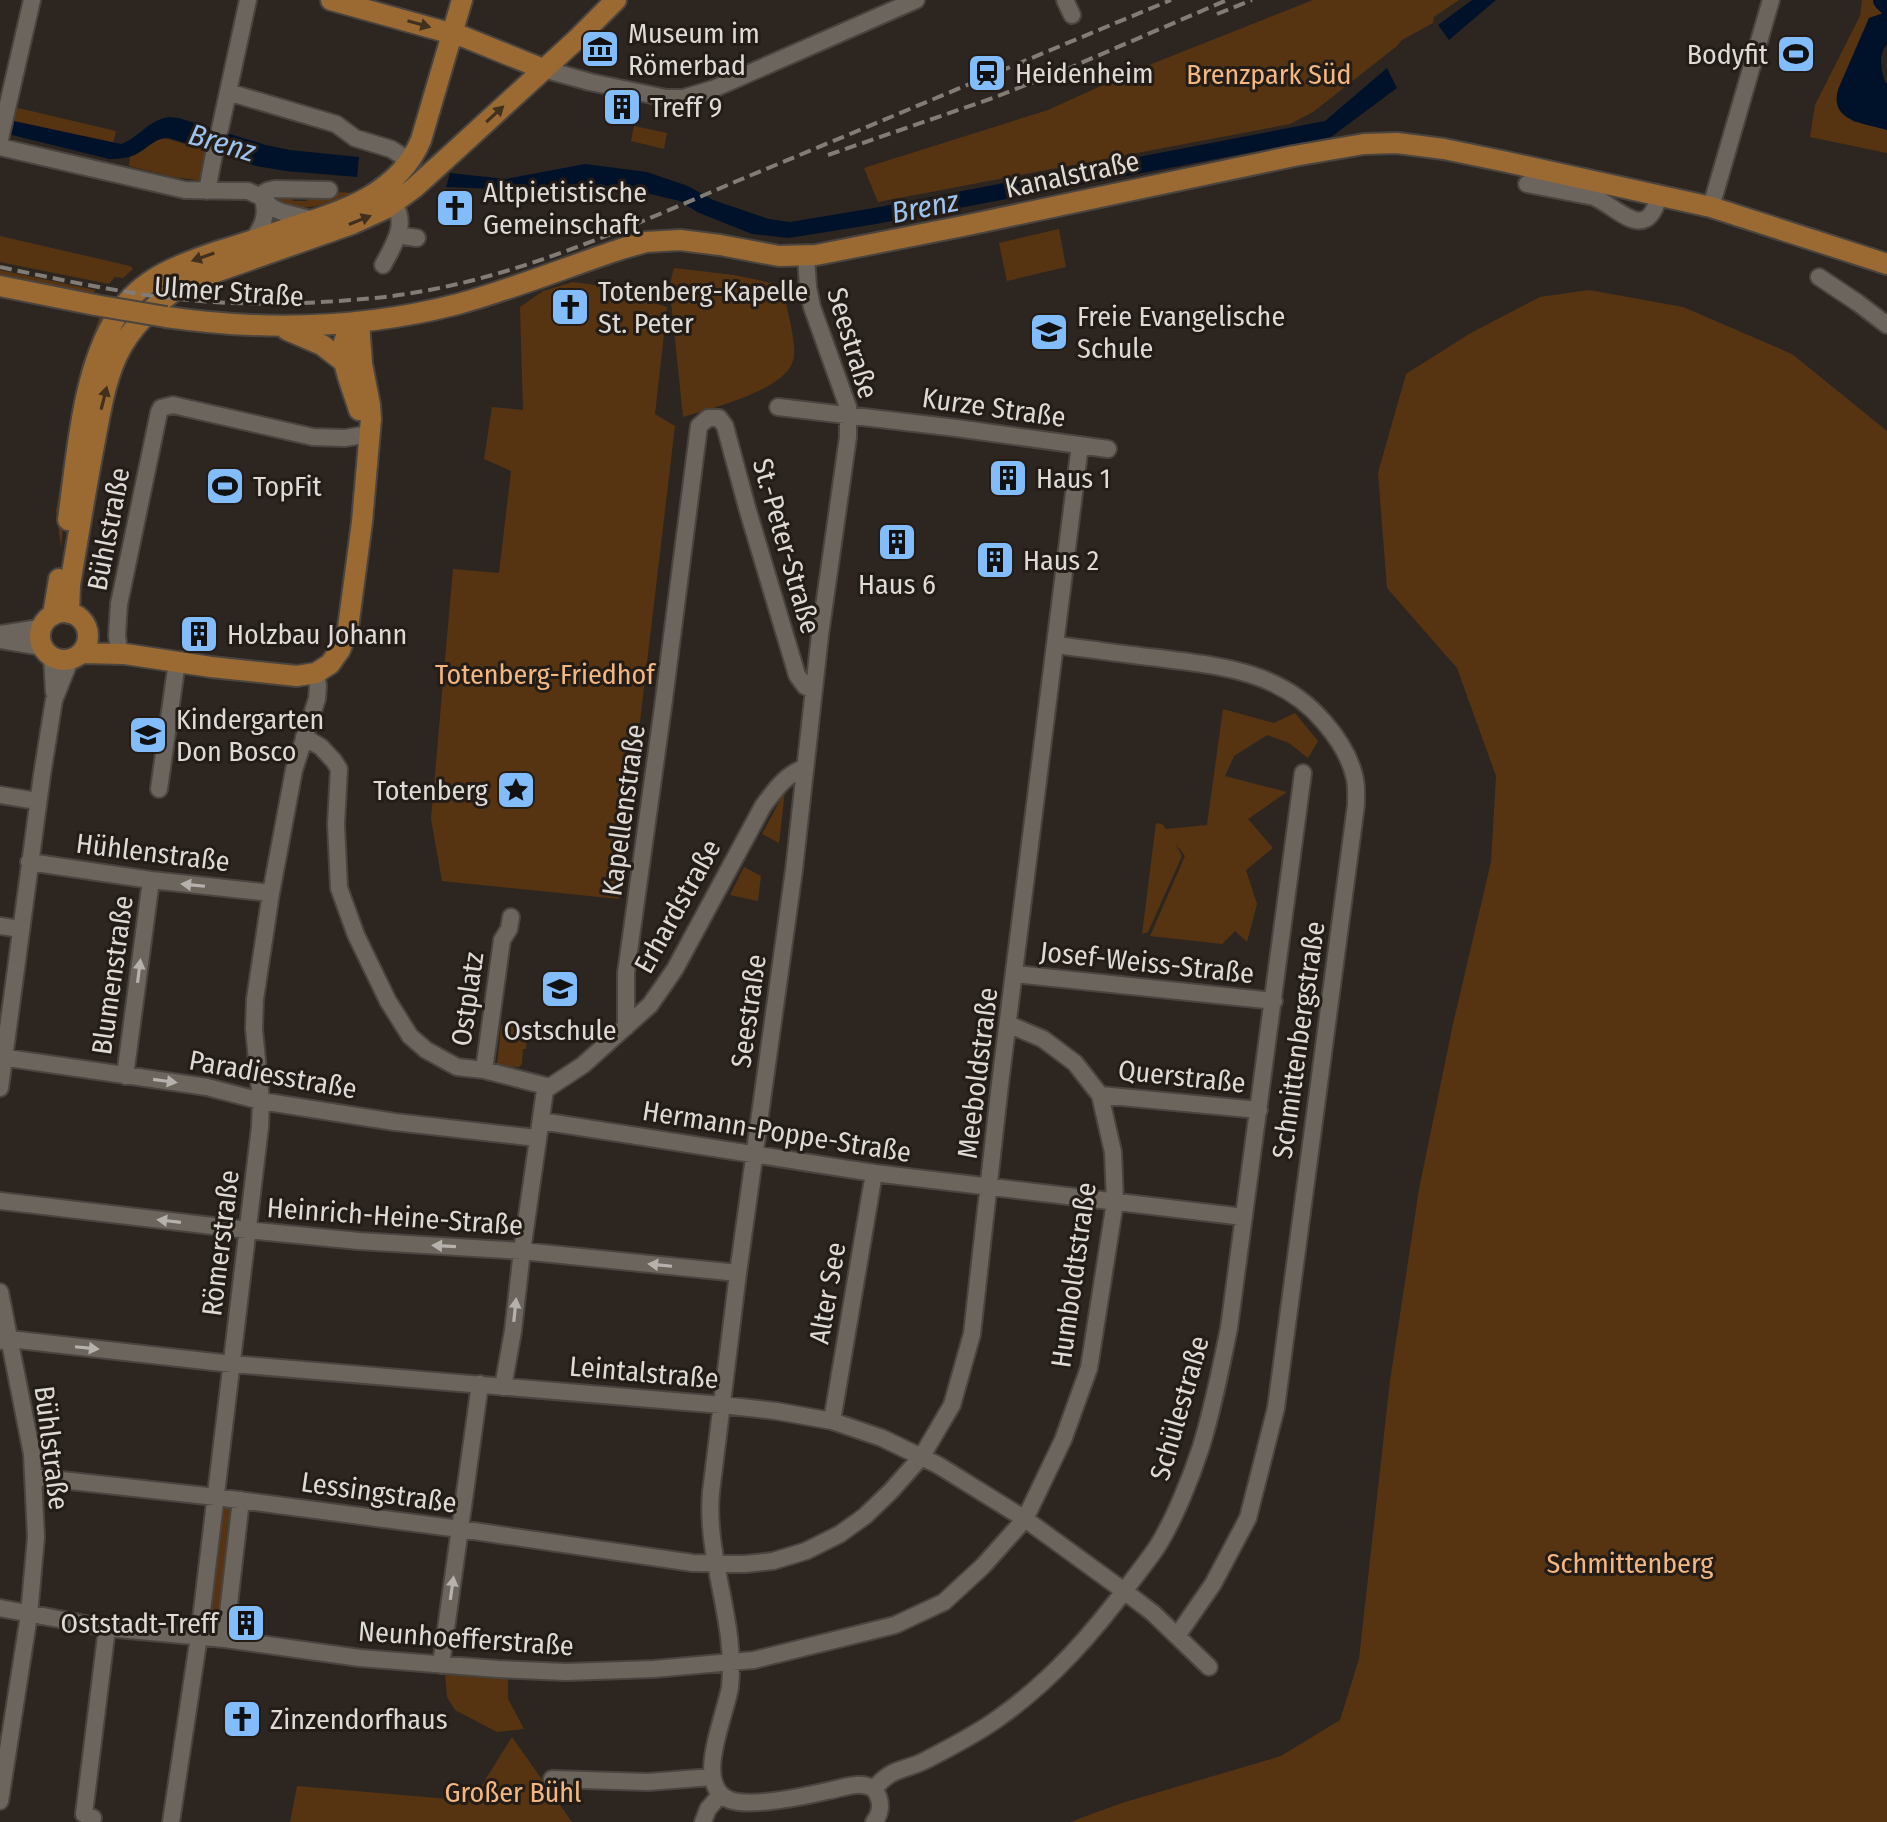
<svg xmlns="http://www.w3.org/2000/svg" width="1887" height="1822" viewBox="0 0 1887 1822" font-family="'Fira Sans Condensed',sans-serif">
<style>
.green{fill:#563412}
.water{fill:#00122a}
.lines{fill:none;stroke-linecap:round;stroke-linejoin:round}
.river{stroke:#00122a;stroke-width:22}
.minor-casing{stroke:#49443f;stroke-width:20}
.major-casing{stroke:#49443f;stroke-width:24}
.minor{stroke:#6c655e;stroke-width:16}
.major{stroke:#9b6a33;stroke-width:20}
.rail{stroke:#827c77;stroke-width:4;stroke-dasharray:12 6;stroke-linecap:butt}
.major-bridge-casing{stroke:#49443f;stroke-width:24;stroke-linecap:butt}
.major-bridge{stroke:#9b6a33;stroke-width:20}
.oneway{fill:#41301e}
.oneway2{fill:#b6b1ac}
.labels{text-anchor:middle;stroke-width:6;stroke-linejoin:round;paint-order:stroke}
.poi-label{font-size:28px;fill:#dedad6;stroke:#231c17;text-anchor:start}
.park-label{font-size:28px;fill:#f5b781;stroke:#231c17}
.street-label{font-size:28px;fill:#dedad6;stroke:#231c17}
.water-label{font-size:30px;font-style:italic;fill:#9dc4f0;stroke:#231c17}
</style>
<rect width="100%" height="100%" fill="#2d2620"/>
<path class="green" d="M1313 0H1459L1434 17 1433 23 1402 40 1397 46 1313 112 1290 124 878 202 864 168 1048 110 1134 71Z
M1862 0H1887V9L1881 14 1869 18 1838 89 1852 121 1887 130V153L1810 137 1815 105 1860 16Z
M14 107 116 131 113 143 12 121Z
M634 126 667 133 664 149 631 141Z
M164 138 211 151 205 181 173 177 129 166 130 157 158 139Z
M331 192 357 193 354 197C327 203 300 216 275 198L277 195 293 196V201H307V196Z
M1059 229 1066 267 1007 281 999 243Z
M0 236 130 266 133 269 123 278 115 277 109 284 0 262Z
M674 268 734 275 772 283 779 287 784 294C787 309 796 342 794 356 791 390 711 408 683 417L671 301V280Z
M0 270 95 290 94 294 101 295 99 299 0 278Z
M573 282 596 285 667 307 655 414 675 426 619 899 442 881 431 819 453 569 499 573 511 471 484 459 492 407 523 410 520 307 543 291Z
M1589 290 1683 307 1792 354 1887 431V1822H1070L1122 1803 1281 1756 1340 1720 1359 1659 1390 1381 1419 1189 1453 1024 1491 862 1496 776 1457 668 1387 588 1378 473 1406 374 1469 334 1540 297Z
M100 316 105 317 97 335 67 489 61 547 56 511 74 399 82 364Z
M1223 709 1274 723 1295 713 1318 741 1308 758 1289 743 1267 735 1234 756 1225 776 1287 792 1248 819 1273 848 1246 870 1257 904 1247 942 1235 931 1222 944 1150 936 1185 856 1175 843 1182 856 1148 932 1142 934 1156 823 1162 824 1166 829 1207 825Z
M785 791 779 843 762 834Z
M744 867 761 876 758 901 730 895Z
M501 1025 528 1027 526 1049H523L522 1064 519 1067 497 1066Z
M224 1508 238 1510 222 1628 208 1626Z
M445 1672 508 1676V1699L524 1729 497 1732 455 1710 447 1697Z
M512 1737 572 1822H290L297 1786 472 1801Z"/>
<path class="water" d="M1472 0H1496L1449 40 1438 25Z
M1887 9V44C1878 55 1881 69 1885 82L1887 83V130C1865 123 1829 122 1838 90L1869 18 1881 14Z
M1387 68 1397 88 1331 137 876 224 789 238 752 234 697 212 680 201 629 189 582 183 524 190 446 187 450 173 506 179 585 164 647 172 688 186 713 200 769 219 790 222 874 208 1325 121Z
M170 117 179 118 266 145 290 150 359 157 357 177 286 171 256 166 169 138C156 138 151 145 140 152 131 158 120 159 109 159L0 132V118L121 144C139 138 149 119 170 117Z"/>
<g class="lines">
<path class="river" d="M1884 0 1887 3"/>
<defs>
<path id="minor" d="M1065 0 1072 15
M543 69 590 82 666 98H683L713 89 916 0
M228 92 336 124 355 138 391 149 410 161
M220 129 248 0
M0 139 32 0
M0 147 185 190 248 191 259 196 273 208 282 212 314 220
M1527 184 1594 197C1619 208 1647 245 1659 195
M207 191 214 154
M259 196 267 191 275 189 329 190
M1711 207 1771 0
M398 235 417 238
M253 240C262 227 268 216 263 199
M806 256 808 287 812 307 848 407V437L820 635 794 870 738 1273 711 1492C705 1558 737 1621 730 1687 726 1715 692 1786 730 1800 751 1808 805 1796 827 1791 843 1788 859 1780 874 1789
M383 265C393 246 409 223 393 203
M1819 277 1858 303 1887 325
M778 407 956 428 1108 449
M0 634 33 629 42 626
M0 640 42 647
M1055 645C1089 649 1123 654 1158 658 1221 666 1281 671 1324 722 1337 737 1349 755 1354 775 1357 785 1356 795 1356 805L1276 1408 1248 1518 1213 1584 1177 1636
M119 651 117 635 119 604 159 412 161 408 173 405 313 437 345 438 369 434
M52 657 54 692
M304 737 321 747 334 761 339 769 336 824 339 888 356 935 388 1001 410 1036 426 1050 457 1067 484 1070 550 1087
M159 789 177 662
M0 795 37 801
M29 862 151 880 271 893
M0 926 20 929
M1015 974 1274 1001
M626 1027V973L663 707 699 426 708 418H719L725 426 748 511 797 675 805 686 813 690
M0 1057 207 1087 261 1101 395 1122 537 1138
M484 1070 502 940 509 929 511 917
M125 1076 151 880
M0 1088 42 775 54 700 70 660
M1100 1095 1259 1110
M541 1121 874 1173 1244 1217
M0 1201 247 1230 359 1241 522 1251 738 1273
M0 1292 32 1454 36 1537 29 1615 0 1801
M0 1341 9 1339 232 1364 722 1405 776 1411 832 1421 882 1438 938 1465 1025 1519 1124 1591 1153 1613 1209 1667
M503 1387 513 1331 522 1251 545 1090 583 1065 650 1005 675 969 763 806C775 790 785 775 804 768
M832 1421 874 1173
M34 1477 216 1497 460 1529 693 1563 745 1564 773 1561 806 1551 840 1534 865 1516 891 1491 922 1456 952 1405 972 1334 1000 1084 1080 445
M0 1608 107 1628 225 1639 360 1658 498 1669 566 1672 654 1669 754 1660 895 1625 944 1602 983 1566 1025 1519 1063 1440 1089 1368 1115 1202 1113 1152 1100 1095 1075 1063 1043 1039 1008 1024
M225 1639 241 1500
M441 1665 480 1384
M552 1779 648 1782 712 1777
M874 1789C893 1766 903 1772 926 1760 951 1747 977 1734 1000 1717 1052 1680 1093 1633 1131 1582 1140 1570 1149 1559 1157 1547 1174 1520 1191 1478 1201 1447 1213 1408 1221 1368 1229 1328L1303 773
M93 1818 84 1814 107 1628
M171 1822 199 1636 260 1127 261 1101 254 1029 255 999 271 893 294 770 317 699 318 686 316 673
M703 1822 708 1809 720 1795
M874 1822C882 1812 882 1800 874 1789"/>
<path id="major" d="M331 0 464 37 543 69
M0 286 95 305
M166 317C264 331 362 329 458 304 513 289 567 267 621 249L646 242 680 240 720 245 779 256 816 255 963 226 1294 156 1364 144 1397 143 1444 149 1507 162 1711 207 1887 264
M287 330 322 345 344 362
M359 410C354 392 336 354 346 337 349 331 355 327 359 322
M68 520C77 455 82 369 118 314 141 278 180 264 219 251 242 244 266 236 289 228 340 212 398 195 421 140L462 0
M40 636a24 24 0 1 1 48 0a24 24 0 1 1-48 0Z
M69 613 70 585C78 537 86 488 95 440 101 409 106 374 122 346 138 319 165 294 193 280L352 224 387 208 414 188 446 159 576 40 616 0
M53 615 59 579
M81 653 125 654 211 667 297 676 316 673 330 664 340 650 348 628 362 522 371 419 370 405 362 364 359 322"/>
</defs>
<use href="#minor" class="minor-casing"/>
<use href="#major" class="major-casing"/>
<use href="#minor" class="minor"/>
<use href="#major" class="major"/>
<path class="rail" d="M1217 14 1252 0
M828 155 993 98 1074 66 1227 0
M0 267C62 280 125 294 189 300 250 306 313 304 374 298 500 286 622 230 737 181 882 121 1026 60 1171 0"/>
<defs>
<path id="major-bridge" d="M95 305 166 317"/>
</defs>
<use href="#major-bridge" class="major-bridge-casing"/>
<use href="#major-bridge" class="major-bridge"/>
</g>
<defs><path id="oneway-solid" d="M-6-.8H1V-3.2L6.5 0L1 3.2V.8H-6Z" transform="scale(2)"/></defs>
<g class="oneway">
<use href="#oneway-solid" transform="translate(419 24) rotate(16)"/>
<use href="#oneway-solid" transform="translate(495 114) rotate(-43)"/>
<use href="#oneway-solid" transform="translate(360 220) rotate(-22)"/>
<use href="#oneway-solid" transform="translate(203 257) rotate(161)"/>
<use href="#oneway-solid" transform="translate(104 398) rotate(-76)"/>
</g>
<g class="oneway2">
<use href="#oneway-solid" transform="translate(193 885) rotate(-174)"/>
<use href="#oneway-solid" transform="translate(139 971) rotate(-83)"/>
<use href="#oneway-solid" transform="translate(165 1081) rotate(8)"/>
<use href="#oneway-solid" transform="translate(169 1221) rotate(-173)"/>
<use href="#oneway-solid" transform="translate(444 1246) rotate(-177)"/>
<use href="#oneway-solid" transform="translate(660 1265) rotate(-174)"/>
<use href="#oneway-solid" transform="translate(515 1310) rotate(-84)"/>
<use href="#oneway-solid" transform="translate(87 1348) rotate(6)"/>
<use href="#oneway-solid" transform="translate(452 1588) rotate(-82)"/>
</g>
<defs>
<symbol id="museum-square" viewBox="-11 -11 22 22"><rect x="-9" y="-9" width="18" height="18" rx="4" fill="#83bcfa" stroke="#231c17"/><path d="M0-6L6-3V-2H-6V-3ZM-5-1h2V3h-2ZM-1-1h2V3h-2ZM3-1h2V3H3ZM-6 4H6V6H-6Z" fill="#111"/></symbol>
<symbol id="stadium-square" viewBox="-11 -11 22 22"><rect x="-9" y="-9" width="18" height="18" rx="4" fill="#83bcfa" stroke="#231c17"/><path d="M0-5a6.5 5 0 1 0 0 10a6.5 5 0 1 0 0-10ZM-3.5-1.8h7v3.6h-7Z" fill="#111"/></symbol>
<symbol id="station-square" viewBox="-11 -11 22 22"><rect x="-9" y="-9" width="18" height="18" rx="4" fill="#83bcfa" stroke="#231c17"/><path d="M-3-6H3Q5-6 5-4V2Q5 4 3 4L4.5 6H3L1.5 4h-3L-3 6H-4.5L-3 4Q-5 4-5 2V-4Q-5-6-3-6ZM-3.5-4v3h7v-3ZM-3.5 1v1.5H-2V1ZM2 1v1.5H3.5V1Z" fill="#111"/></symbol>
<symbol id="building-square" viewBox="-11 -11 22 22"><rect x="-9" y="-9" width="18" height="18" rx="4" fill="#83bcfa" stroke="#231c17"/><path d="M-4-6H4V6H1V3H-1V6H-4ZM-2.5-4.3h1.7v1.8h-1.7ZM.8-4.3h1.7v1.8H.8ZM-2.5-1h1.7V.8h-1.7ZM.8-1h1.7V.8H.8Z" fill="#111"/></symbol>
<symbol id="church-square" viewBox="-11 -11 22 22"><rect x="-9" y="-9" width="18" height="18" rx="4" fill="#83bcfa" stroke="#231c17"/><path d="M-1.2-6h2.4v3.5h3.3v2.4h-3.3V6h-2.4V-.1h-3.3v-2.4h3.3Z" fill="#111"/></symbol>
<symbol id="school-square" viewBox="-11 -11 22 22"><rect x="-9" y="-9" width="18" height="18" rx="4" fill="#83bcfa" stroke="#231c17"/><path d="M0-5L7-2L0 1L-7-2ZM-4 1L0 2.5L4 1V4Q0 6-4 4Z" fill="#111"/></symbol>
<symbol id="sight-square" viewBox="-11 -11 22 22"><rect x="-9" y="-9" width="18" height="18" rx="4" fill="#83bcfa" stroke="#231c17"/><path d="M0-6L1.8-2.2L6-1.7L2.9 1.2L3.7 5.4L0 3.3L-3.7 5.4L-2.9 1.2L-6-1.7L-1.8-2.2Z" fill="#111"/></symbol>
</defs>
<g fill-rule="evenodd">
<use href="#museum-square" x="578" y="27" width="44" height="44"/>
<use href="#stadium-square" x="1774" y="32" width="44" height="44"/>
<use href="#station-square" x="965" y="51" width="44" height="44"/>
<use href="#building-square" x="600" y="85" width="44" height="44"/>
<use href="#church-square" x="433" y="186" width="44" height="44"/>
<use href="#church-square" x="548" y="285" width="44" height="44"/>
<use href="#school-square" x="1027" y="310" width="44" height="44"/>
<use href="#building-square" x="986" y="456" width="44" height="44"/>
<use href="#stadium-square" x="203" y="464" width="44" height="44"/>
<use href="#building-square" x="875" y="520" width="44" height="44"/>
<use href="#building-square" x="973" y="538" width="44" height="44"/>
<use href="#building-square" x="177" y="612" width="44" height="44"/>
<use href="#school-square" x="126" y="713" width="44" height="44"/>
<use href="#sight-square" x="494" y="768" width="44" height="44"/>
<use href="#school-square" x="538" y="967" width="44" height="44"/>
<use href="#building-square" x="224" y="1601" width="44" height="44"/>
<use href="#church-square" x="220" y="1697" width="44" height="44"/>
</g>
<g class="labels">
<g class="poi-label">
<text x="628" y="43">Museum im<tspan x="628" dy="32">Römerbad</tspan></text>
<text x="1768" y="64" text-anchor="end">Bodyfit</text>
<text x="1015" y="83">Heidenheim</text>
<text x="650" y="117">Treff 9</text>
<text x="483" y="202">Altpietistische<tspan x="483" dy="32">Gemeinschaft</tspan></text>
<text x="598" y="301">Totenberg-Kapelle<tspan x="598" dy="32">St. Peter</tspan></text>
<text x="1077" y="326">Freie Evangelische<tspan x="1077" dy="32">Schule</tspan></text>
<text x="1036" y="488">Haus 1</text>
<text x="253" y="496">TopFit</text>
<text x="1023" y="570">Haus 2</text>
<text x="897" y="594" text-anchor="middle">Haus 6</text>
<text x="227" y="644">Holzbau Johann</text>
<text x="176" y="729">Kindergarten<tspan x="176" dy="32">Don Bosco</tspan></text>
<text x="488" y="800" text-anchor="end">Totenberg</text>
<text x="560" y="1040" text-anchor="middle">Ostschule</text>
<text x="218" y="1633" text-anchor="end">Oststadt-Treff</text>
<text x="270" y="1729">Zinzendorfhaus</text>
</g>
<g class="park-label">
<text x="1269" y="84">Brenzpark Süd</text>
<text x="545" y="684">Totenberg-Friedhof</text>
<text x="1630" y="1573">Schmittenberg</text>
<text x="513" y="1802">Großer Bühl</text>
</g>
<g class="street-label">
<text transform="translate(1072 174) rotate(-12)" y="10">Kanalstraße</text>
<text transform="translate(229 291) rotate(4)" y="10">Ulmer Straße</text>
<text transform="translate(853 343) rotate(73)" y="10">Seestraße</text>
<text transform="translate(994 407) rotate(8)" y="10">Kurze Straße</text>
<text transform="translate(108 529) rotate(-79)" y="10">Bühlstraße</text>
<text transform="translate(787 546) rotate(74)" y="10">St.-Peter-Straße</text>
<text transform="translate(623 810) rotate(-82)" y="10">Kapellenstraße</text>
<text transform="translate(153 852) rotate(7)" y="10">Hühlenstraße</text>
<text transform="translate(677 906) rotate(-61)" y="10">Erhardstraße</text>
<text transform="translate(1147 962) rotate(6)" y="10">Josef-Weiss-Straße</text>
<text transform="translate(112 975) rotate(-82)" y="10">Blumenstraße</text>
<text transform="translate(467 999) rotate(-82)" y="10">Ostplatz</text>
<text transform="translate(748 1011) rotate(-82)" y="10">Seestraße</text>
<text transform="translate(1298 1040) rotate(-82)" y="10">Schmittenbergstraße</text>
<text transform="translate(977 1073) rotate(-83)" y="10">Meeboldstraße</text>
<text transform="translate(273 1074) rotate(10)" y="10">Paradiesstraße</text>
<text transform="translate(1182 1076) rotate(6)" y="10">Querstraße</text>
<text transform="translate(777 1131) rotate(9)" y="10">Hermann-Poppe-Straße</text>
<text transform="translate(395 1216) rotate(4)" y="10">Heinrich-Heine-Straße</text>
<text transform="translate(220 1243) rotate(-83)" y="10">Römerstraße</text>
<text transform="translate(1073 1275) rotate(-82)" y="10">Humboldtstraße</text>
<text transform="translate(827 1293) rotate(-80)" y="10">Alter See</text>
<text transform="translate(644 1372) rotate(5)" y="10">Leintalstraße</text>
<text transform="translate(1179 1408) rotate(-74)" y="10">Schülestraße</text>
<text transform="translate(52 1448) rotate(83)" y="10">Bühlstraße</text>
<text transform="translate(379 1492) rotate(8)" y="10">Lessingstraße</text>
<text transform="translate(466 1638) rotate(4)" y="10">Neunhoefferstraße</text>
</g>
<g class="water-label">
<text transform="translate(222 143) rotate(16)" y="10">Brenz</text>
<text transform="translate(925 207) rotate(-11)" y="10">Brenz</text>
</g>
</g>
</svg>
